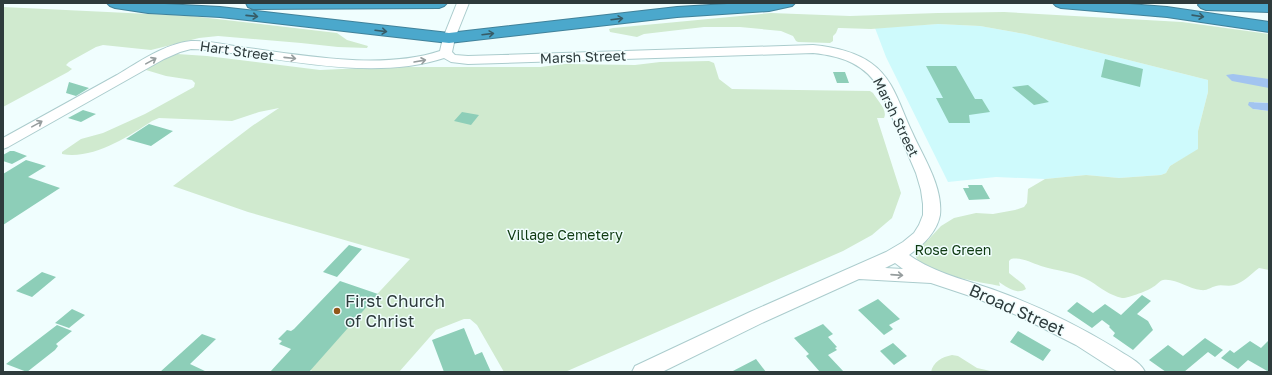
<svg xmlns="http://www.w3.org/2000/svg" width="1272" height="375" viewBox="0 0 1272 375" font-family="'Golos Text',sans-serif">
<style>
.built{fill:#cefafc}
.green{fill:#d0eacf}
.water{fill:#a2c4f0}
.building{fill:#8dceb8}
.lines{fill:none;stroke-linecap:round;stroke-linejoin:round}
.minor-casing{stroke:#abcccd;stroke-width:2}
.highway-casing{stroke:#41829a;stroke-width:2}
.minor{fill:#fff;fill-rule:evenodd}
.highway{fill:#4ba8cc;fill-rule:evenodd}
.oneway{stroke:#375c67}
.oneway2{stroke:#969d9e}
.poi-dot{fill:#935719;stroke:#f0fefe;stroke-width:1.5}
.labels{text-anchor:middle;stroke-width:3;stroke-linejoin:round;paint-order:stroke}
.street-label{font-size:14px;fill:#2e3b3c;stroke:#f0fefe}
.park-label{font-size:14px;fill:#0e3a11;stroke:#f0fefe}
.near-poi-label{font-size:17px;fill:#2e3b3c;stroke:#f0fefe;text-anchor:start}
.near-street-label{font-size:17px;fill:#2e3b3c;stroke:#f0fefe}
</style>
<rect width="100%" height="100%" fill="#f0fefe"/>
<path class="built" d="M938 24 980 26 1025 34 1208 80V92L1198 131V150L1170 166 1166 173 1161 175 1119 178 1086 175 1045 179 996 177 948 182 886 57 875 28Z"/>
<path class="green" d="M3 7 191 16 337 33 347 40 368 46 367 48 338 47 301 43 218 36 199 38 151 50 103 45 96 47 69 62 66 65 72 69 68 72 3 107Z
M1004 12 1182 22 1269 34V103L1254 102 1253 109 1269 111V270L1259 268C1251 274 1244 282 1234 285 1228 287 1221 284 1216 286 1211 287 1207 291 1201 290 1188 289 1176 278 1163 280 1159 281 1157 285 1153 287 1150 290 1126 299 1122 298 1109 295 1101 288 1090 281 1075 272 1057 271 1041 266 1031 263 1022 257 1011 259L1009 261V273L1024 285 1026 289C1016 295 1007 287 999 282L1000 286C980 282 934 275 919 262 916 259 915 254 914 250L919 245 928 240 941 226 954 218 976 213 993 214 1015 210 1024 207 1027 203 1028 189 1045 179 1086 175 1119 178 1161 175 1166 173 1170 166 1198 149V131L1208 92V80L1025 34 980 26 938 24 871 29 840 28H838L836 33 833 36V41L830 43 798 42 796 41 793 36 781 31 740 27H704L644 34 637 37 610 32 609 29 613 28 771 13 850 16 938 13Z
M177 54 207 56 320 70 385 67H540L565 64 635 65 660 62 709 61 714 63 719 79 732 89 870 91 873 93C877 100 888 110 884 118H877L901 193 892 218 872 235 843 251 565 372H504L477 325 470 319H464L436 330 399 372H315L307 369 410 259 248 212 173 186 252 126 279 108 259 112 232 121 159 118 152 121C128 137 92 160 62 154V152L81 139 103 133 145 114 194 87 195 83 192 80 166 76 146 70 164 58Z
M952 355 958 356 977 368 995 372H931C933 362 942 357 952 355Z"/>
<path class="water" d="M1233 74 1269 79V88L1232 81 1226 75Z
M1249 102 1269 103V111L1253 109 1248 105Z"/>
<path class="building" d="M1105 59 1143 69 1140 87 1101 77Z
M926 66H956L975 99H982L990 112 969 115 970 123H949L936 98H943Z
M833 72H845L849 83H837Z
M69 82 89 88 76 96 66 93Z
M1028 85 1049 102 1034 105 1012 87Z
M83 110 96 114 81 122 68 118Z
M462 112 479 115 471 125 454 121Z
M149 124 173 131 151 146 126 139Z
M10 151H14L27 156 12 164 3 161V155Z
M26 160 46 166 28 177 60 188 3 225V174Z
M968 185H982L990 199 969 200 963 188H969Z
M349 245 362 249 337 277 323 272Z
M42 272 56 277 32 297 16 291Z
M340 281 378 294 309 372H270L291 349 279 344 282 341 278 339 287 330 291 331 294 329Z
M1142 295 1151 301 1137 314 1148 321 1153 330 1133 350 1113 336 1115 333 1109 327 1110 326 1102 320 1092 328 1067 311 1077 302 1093 313 1105 304 1121 315Z
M878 299 900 319 889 325 893 329 884 335 858 310Z
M72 309 85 315 69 328 55 323Z
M823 324 833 334 828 337 837 347 835 348 837 350 828 355 844 372H820L806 356 809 354 794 338Z
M57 325 72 331 56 344 58 346 55 350 27 372 6 364Z
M464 328 475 355 482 352 491 372H444L432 340Z
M1018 331 1051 350 1043 361 1010 342Z
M202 334 216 339 190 364 207 372H160Z
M1205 338 1223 350 1215 357 1208 352 1184 372H1166L1149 360 1168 345 1183 356Z
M1269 340V372L1248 360 1238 369 1221 358 1230 350 1234 353 1250 341 1261 348Z
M893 343 907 356 894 365 880 351Z
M756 359 766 372H731Z"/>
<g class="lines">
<defs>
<path id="minor" d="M457 3H469L455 38 452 52 455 55 468 56 813 45C833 47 854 51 871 63 894 79 900 107 912 132 923 157 943 186 940 215 937 232 923 245 909 255 936 274 967 280 997 291 1038 306 1077 325 1115 348 1125 355 1140 361 1145 372H1118L1076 345 1021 317 976 298 931 283 859 279 764 322 662 372H632L635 366 750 312 886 252 903 242 914 233 919 225 923 215V204L921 190 916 173 881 91C866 64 842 56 813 53L468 64 451 62 444 58C384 78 308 64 246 55 228 53 210 49 191 49L180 52 164 59 8 147 3 149V138C41 117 79 96 117 75 139 62 164 44 191 41 209 40 230 46 248 48 308 56 382 70 440 51L443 38ZM895 263 903 269 885 268Z"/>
<path id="highway" d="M107 3H146L220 7 449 33 677 7 744 3H795L792 6 769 11 677 17 449 43 220 17 148 13 115 8 110 6Z
M246 3H447L444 6 439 8 253 9 248 7Z
M1053 3H1116L1167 7 1269 22V32L1167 17 1061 8 1056 6Z
M1200 3H1269V12L1206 10 1201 8 1198 5Z"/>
</defs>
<use href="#minor" class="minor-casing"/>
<use href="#highway" class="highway-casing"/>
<use href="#minor" class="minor"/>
<use href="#highway" class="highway"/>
</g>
<defs><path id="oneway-shaft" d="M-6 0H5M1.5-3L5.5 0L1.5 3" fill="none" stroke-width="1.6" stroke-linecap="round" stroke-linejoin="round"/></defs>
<g class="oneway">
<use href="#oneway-shaft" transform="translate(252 16) rotate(6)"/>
<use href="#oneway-shaft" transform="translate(1198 16) rotate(8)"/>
<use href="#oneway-shaft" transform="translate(617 19) rotate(-7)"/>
<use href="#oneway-shaft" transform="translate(381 31) rotate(7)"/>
<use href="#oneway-shaft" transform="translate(488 34) rotate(-7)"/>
</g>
<g class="oneway2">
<use href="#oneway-shaft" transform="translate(290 58) rotate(6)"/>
<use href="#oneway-shaft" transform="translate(151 61) rotate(-29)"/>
<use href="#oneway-shaft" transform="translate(420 61) rotate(-10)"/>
<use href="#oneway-shaft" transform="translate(37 124) rotate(-29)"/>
<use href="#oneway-shaft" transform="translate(897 275) rotate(4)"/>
</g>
<circle class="poi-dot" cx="337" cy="311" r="4"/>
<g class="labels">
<g class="street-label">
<text transform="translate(237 51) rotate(8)" y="5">Hart Street</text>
<text transform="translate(583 57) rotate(-2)" y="5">Marsh Street</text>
<text transform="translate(896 117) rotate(64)" y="5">Marsh Street</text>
</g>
<g class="park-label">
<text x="565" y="240">Village Cemetery</text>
<text x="953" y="255">Rose Green</text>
</g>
<g class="near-poi-label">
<text x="345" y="307">First Church<tspan x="345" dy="20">of Christ</tspan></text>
</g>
<g class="near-street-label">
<text transform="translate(1017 310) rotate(24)" y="6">Broad Street</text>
</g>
</g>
<rect width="1272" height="375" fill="none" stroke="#2e3b3c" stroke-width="8"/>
</svg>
